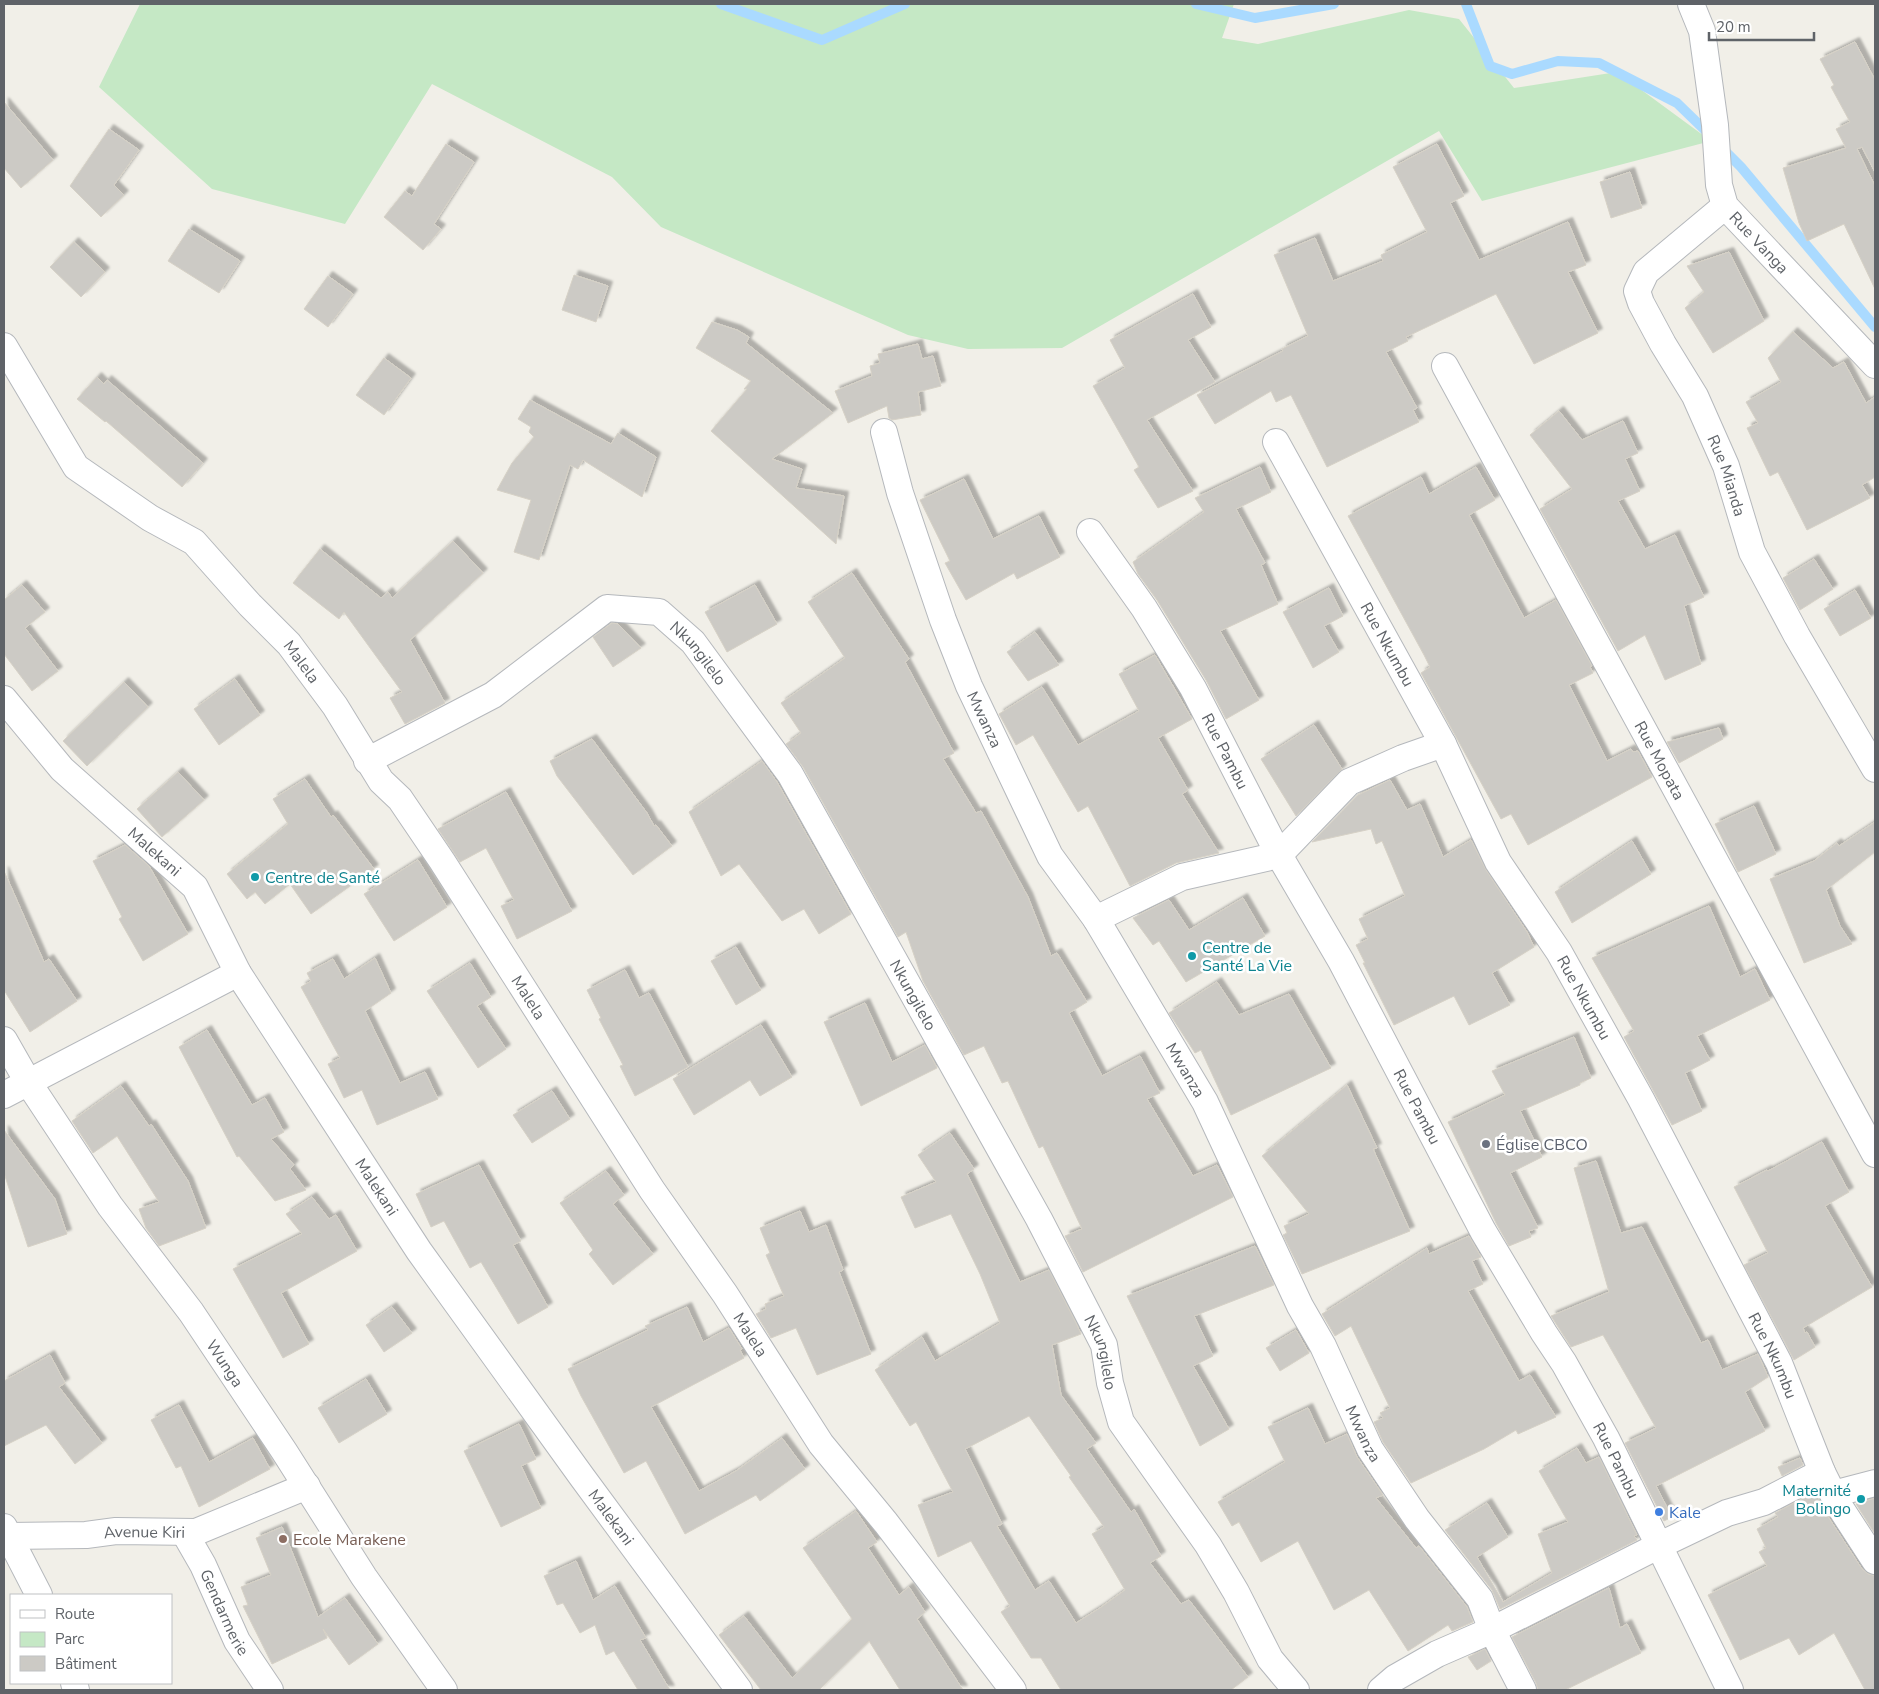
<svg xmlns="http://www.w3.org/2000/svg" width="1879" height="1694" viewBox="0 0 1879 1694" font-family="'Nunito Sans',sans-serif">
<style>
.green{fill:#c5e8c5}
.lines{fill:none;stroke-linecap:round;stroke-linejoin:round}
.stream{stroke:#aadaff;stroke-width:10}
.building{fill:#cccac5;stroke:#d6d1c6;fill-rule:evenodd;filter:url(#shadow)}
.minor-casing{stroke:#b5b8bc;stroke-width:28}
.minor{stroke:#fff;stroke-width:26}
.culture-dot{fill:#0f9aa8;stroke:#fff;stroke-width:2}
.worship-dot{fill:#6b7280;stroke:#fff;stroke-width:2}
.shop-dot{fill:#3f7fe0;stroke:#fff;stroke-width:2}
.education-dot{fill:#8d6e63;stroke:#fff;stroke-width:2}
.labels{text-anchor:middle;stroke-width:5;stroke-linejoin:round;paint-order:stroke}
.street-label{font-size:16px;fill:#5f6368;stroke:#fff}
.culture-label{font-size:16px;fill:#0d838f;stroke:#fff;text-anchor:start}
.worship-label{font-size:16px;fill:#5b616d;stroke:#fff;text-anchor:start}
.shop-label{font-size:16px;fill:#366cbe;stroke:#fff;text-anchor:start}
.education-label{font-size:16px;fill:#785e54;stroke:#fff;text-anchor:start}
</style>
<defs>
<filter id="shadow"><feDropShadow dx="4.5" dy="-4.5" stdDeviation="1" flood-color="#0004"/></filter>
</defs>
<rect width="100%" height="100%" fill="#f1efe8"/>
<path class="green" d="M140 4H1234L1222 38 1258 44 1409 10 1459 19 1514 88 1617 72 1711 141 1482 201 1439 131 1062 348 968 349 908 335 661 227 612 177 432 84 345 224 212 189 99 87Z"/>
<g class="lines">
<path class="stream" d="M721 4 822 40 905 4
M1196 4 1255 18 1334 4
M1466 4 1490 66 1512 74 1558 61 1599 63 1677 103 1711 136
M1721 147 1741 167 1875 327"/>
</g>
<path class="building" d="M1855 42 1875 80V172L1862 147 1857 149 1875 186V289L1844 224 1807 241 1799 223 1783 168 1846 148 1836 129 1850 122 1831 87 1834 85 1820 59Z
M4 102 53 160 21 188 4 168Z
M109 129 139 150 114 185 124 195 101 217 70 186Z
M446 144 474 162 434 224 441 229 423 250 384 217 405 191 412 196Z
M1437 144 1464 196 1450 203 1479 260 1568 222 1586 265 1568 272 1598 333 1534 364 1496 294 1406 337 1408 341 1386 352 1417 408 1413 410 1419 422 1327 467 1291 395 1276 402 1271 391 1215 424 1197 395 1283 351 1282 349 1308 336 1274 255 1315 238 1333 281 1383 261 1381 255 1427 232 1393 167Z
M1630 172 1642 208 1611 218 1600 182Z
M189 229 240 261 219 293 168 261Z
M74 242 105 272 81 297 50 267Z
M1729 252 1764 321 1713 353 1685 308 1704 292 1687 266Z
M574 275 608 286 596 322 562 310Z
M328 276 353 294 328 327 304 309Z
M1193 294 1211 327 1188 340 1215 382 1147 420 1193 491 1158 508 1134 470 1139 467 1093 386 1125 368 1110 340Z
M712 322 737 330 749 337 746 343 833 413 772 459 802 469 796 488 844 496 836 544 711 431 747 389H744L751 381 696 348Z
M1793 332 1833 368 1844 362 1866 403 1875 397V477L1862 485 1870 498 1807 530 1778 472 1770 476 1747 428 1758 423 1746 402 1781 382 1768 358Z
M918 344 922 359 933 356 941 386 918 392 921 415 892 420 889 418 887 406 848 423 835 391 872 376 870 366 880 363 878 354Z
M384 358 411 378 384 415 356 395Z
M97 377 104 384 107 380 203 463 182 487 106 421 105 422 77 399Z
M530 400 611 444 618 433 656 457 642 497 583 460 578 469 570 465 539 560 514 552 531 500 497 490 512 463 534 437 529 432 531 427 518 419Z
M1559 411 1582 440 1623 421 1638 453 1625 459 1640 491 1618 501 1645 549 1675 535 1704 597 1684 606 1701 664 1665 680 1645 635 1618 651 1540 509 1572 489 1530 435Z
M1260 467 1271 492 1236 509 1265 563 1261 565 1278 604 1220 631 1259 700 1226 719 1206 680 1157 600 1138 574 1133 562 1204 512 1195 498Z
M1476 467 1495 500 1469 515 1524 618 1556 600 1592 666 1590 667 1593 673 1569 685 1607 761 1631 749 1633 752 1638 751 1652 777 1528 845 1511 814 1501 819 1421 673 1430 667 1424 655 1348 516 1421 477 1429 494Z
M964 479 993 539 1039 516 1060 557 1017 579 1014 573 966 600 945 563 950 561 920 500Z
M453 541 483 573 410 640 445 703 405 724 390 698 402 692 344 612 339 619 293 583 320 549 381 598 388 592 392 598Z
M1814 559 1833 589 1800 610 1783 578Z
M852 573 909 659 905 662 954 753 943 759 976 813 981 811 1028 897 1051 956 1057 953 1087 1002 1069 1013 1102 1076 1140 1056 1160 1093 1147 1099 1193 1176 1217 1165 1233 1197 1083 1272 1065 1236 1082 1229 1043 1146 1039 1148 1008 1081 1002 1083 984 1046 964 1055 923 981 906 932 898 937 803 767 786 744 801 733 781 703 845 658 808 602Z
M22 585 45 612 25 628 58 671 32 691 4 654V600Z
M755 585 777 624 727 652 705 612Z
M1329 588 1343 616 1324 626 1339 652 1313 668 1283 612Z
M1855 590 1871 618 1840 636 1824 609Z
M612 623 618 624 641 648 613 667 593 637Z
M1035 632 1059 665 1028 681 1007 652Z
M1155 655 1192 719 1158 738 1188 790 1182 794 1219 853 1176 863 1130 886 1088 806 1078 812 1033 735 1016 745 999 714 1042 687 1078 745 1139 711 1119 674Z
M235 679 260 715 219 745 194 709Z
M124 682 148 707 87 766 63 741Z
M1314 725 1342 769 1296 816 1261 759Z
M1719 728 1723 739 1679 763 1667 742Z
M592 739 647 813 654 826 656 825 672 846 633 875 557 776 550 761Z
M762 761 777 782 851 914 819 934 804 909 782 921 739 864 721 876 689 812Z
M178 772 204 800 162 837 137 809Z
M305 779 331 817 333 815 374 869 311 914 290 884 265 904 255 892 247 899 227 874 288 824 273 799Z
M1390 780 1407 810 1420 804 1443 857 1471 840 1486 870 1527 932 1534 947 1492 973 1510 1005 1469 1025 1454 996 1394 1025 1363 963H1365L1356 945 1368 939 1359 919 1405 896 1382 841 1376 844 1371 829 1312 842 1358 795Z
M506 792 572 911 517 939 501 906 514 900 486 848 460 862 438 829Z
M1754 806 1776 854 1738 872 1715 824Z
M1875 822V852L1826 890 1840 926 1852 944 1804 963 1770 879 1814 861 1837 843 1839 846Z
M1632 841 1651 874 1572 923 1555 892Z
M125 845 149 866 188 934 143 961 119 919 122 917 93 861Z
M418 860 447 907 394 941 364 894Z
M4 871 44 962 49 959 77 1001 30 1032 4 990Z
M1243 898 1265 936 1186 982 1159 941 1153 945 1133 918 1169 900 1189 930Z
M1709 906 1740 977 1755 969 1770 1000 1697 1036 1710 1060 1685 1073 1702 1111 1672 1125 1624 1037 1634 1031 1592 958Z
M736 947 761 990 736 1005 711 961Z
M375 958 391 993 365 1011 400 1083 425 1072 438 1099 377 1125 362 1090 344 1098 328 1064 340 1058 301 987 311 981 307 973 333 959 344 979Z
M470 963 491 997 477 1006 506 1049 478 1068 427 991Z
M625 970 639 998 649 993 688 1067 635 1096 620 1066 623 1065 599 1019 601 1018 587 990Z
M1217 982 1239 1015 1289 994 1331 1068 1231 1115 1201 1050 1195 1053 1169 1013Z
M865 1003 892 1062 925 1045 937 1068 861 1106 824 1022Z
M761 1025 792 1077 760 1096 750 1080 694 1115 673 1079Z
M207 1030 252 1105 265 1098 284 1132 271 1139 294 1165 290 1169 306 1190 275 1201 239 1156 237 1157 179 1047Z
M1574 1037 1591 1078 1580 1083V1085L1520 1111 1542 1157 1510 1173 1538 1228 1529 1231 1531 1237 1509 1246 1496 1223 1448 1122 1505 1095 1492 1071Z
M1347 1085 1377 1148 1373 1149 1410 1231 1302 1274 1283 1235 1287 1233 1284 1226 1309 1214 1262 1156Z
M121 1086 149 1126 151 1124 188 1181 206 1228 159 1246 146 1228 139 1209 159 1202 117 1136 93 1153 72 1121Z
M552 1091 570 1119 532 1143 513 1115Z
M4 1130 55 1199 67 1234 28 1247 4 1173Z
M950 1133 974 1169 967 1174 1020 1282 1049 1270 1076 1323 1081 1334 1052 1345 1061 1395 1096 1443 1087 1449 1131 1512 1134 1509 1161 1556 1150 1563 1181 1604 1189 1600 1248 1677 1231 1690H1061L1041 1658H1031L1001 1612 1010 1606 971 1541 938 1557 918 1505 953 1492 916 1422 910 1426 875 1370 922 1337 935 1361 1000 1323 980 1274 951 1214 915 1228 901 1197 936 1182 918 1155ZM1029 1416 1071 1476 1069 1477 1104 1527 1092 1534 1125 1590 1100 1608 1076 1623 1049 1581 1035 1590 997 1526 1002 1524 965 1449Z
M1822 1142 1849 1192 1825 1206 1872 1287 1803 1328 1805 1333 1807 1332 1815 1347 1794 1360 1744 1265 1768 1253 1734 1187 1767 1170 1768 1171Z
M1596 1161 1621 1233 1642 1227 1701 1343 1708 1340 1722 1370 1758 1354 1768 1377 1745 1392 1765 1431 1656 1486 1672 1517 1664 1521 1625 1443 1656 1428 1603 1335 1571 1347 1551 1316 1609 1292 1574 1168Z
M479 1165 521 1241 513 1245 548 1307 518 1324 481 1262 470 1268 444 1221 431 1227 416 1194Z
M606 1171 624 1195 613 1204 653 1254 613 1285 589 1254 593 1250 560 1203Z
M312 1197 329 1219 336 1215 357 1251 281 1293 309 1344 283 1358 233 1269 302 1234 286 1214Z
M800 1211 809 1232 826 1225 843 1270 839 1272 871 1354 817 1375 796 1328 771 1338 756 1314 766 1309 765 1304 784 1296 766 1255 770 1253 760 1228Z
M1469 1236 1481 1257 1472 1261 1483 1284 1468 1291 1519 1381 1530 1375 1556 1417 1518 1434 1516 1430 1484 1449 1411 1483 1383 1442 1374 1422 1383 1418 1380 1413 1390 1408 1351 1326 1335 1336 1322 1314 1427 1248 1429 1254Z
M1255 1246 1274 1285 1194 1316 1213 1356 1193 1366 1229 1429 1200 1446 1127 1296Z
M392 1307 412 1333 384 1352 366 1325Z
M687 1307 703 1342 729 1328 742 1349 740 1350 744 1358 651 1407 699 1491 736 1471 782 1438 805 1469 760 1501 756 1495 685 1534 646 1461 624 1473 581 1396 568 1369 648 1330 645 1326Z
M1296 1330 1309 1353 1280 1371 1266 1348Z
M50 1355 65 1383 59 1387 102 1443 75 1464 46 1425 4 1446V1381Z
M366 1379 387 1414 339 1443 318 1408Z
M179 1405 209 1462 253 1438 270 1469 199 1507 181 1466 176 1468 151 1420Z
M1308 1408 1325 1444 1347 1434 1357 1457 1383 1495 1376 1498 1416 1548 1419 1546 1467 1607 1473 1622 1452 1631 1448 1625 1408 1651 1369 1590 1334 1610 1298 1541 1261 1562 1239 1522 1232 1526 1218 1502 1285 1462 1268 1427Z
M519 1424 536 1459 521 1466 541 1508 501 1527 464 1451Z
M1577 1448 1586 1463 1599 1457 1637 1535 1634 1536 1637 1540 1500 1609 1492 1590 1445 1530 1487 1503 1508 1537 1477 1557 1503 1602 1552 1573 1538 1534 1568 1522 1539 1471Z
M1800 1458 1803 1465 1782 1476 1778 1467Z
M1815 1492 1825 1512 1862 1569 1868 1574 1875 1576V1690H1865L1834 1633 1799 1655 1789 1638 1740 1660 1708 1595 1767 1566 1759 1552 1766 1548 1757 1529 1778 1517 1775 1513Z
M1875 1498V1534L1856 1504Z
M856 1511 877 1542 868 1548 899 1595 909 1587 925 1612 917 1619 963 1690H900L869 1641 819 1690H761L719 1635 744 1616 792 1678 852 1619 803 1548Z
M282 1527 318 1617 345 1598 378 1644 349 1665 323 1629 327 1638 272 1664 243 1606 248 1605 241 1587 271 1575 256 1538Z
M576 1561 593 1600 615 1586 646 1638 640 1640 670 1690H638L614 1651 606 1655 595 1625 580 1633 563 1603 557 1605 544 1576Z
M1609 1588 1620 1628 1627 1624 1641 1653 1565 1690H1538L1536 1683 1512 1637Z
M1485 1649 1491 1661 1477 1670 1468 1657Z"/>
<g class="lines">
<defs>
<g id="minor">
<path id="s1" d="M1691 4 1702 31 1715 125 1719 185 1725 206 1875 365"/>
<path id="s2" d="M1725 206 1646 272 1637 291 1641 303 1663 344 1695 396 1726 466 1752 552 1797 636 1875 769"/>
<path id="s3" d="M4 346 76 467 150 518 194 542 250 605 289 644 335 706 381 781 400 799 442 861 652 1190 725 1294 821 1444 886 1523 1013 1690"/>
<path id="s4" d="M1445 366 1875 1154"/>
<path id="s5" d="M884 432 900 493 943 620 969 686 1050 856 1096 919 1205 1102 1300 1306 1323 1346 1370 1449 1417 1519 1480 1599 1492 1630 1523 1690"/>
<path id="s6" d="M1276 442 1443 744 1498 862 1559 952 1641 1099 1779 1363 1822 1472 1838 1504 1875 1561"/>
<path id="s7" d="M1090 532 1144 608 1193 688 1279 855 1341 961 1483 1231 1544 1333 1564 1363 1606 1438 1730 1690"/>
<path id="s8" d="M4 699 62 769 195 887 238 973 419 1251 582 1477 739 1690"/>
<path id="s9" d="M367 761 493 695 607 608 659 612 693 642 790 774 1039 1219 1104 1345 1110 1383 1121 1422 1208 1545 1236 1592 1270 1659 1296 1690"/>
<path d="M1096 919 1182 877 1279 855 1349 782 1403 758 1443 744"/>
<path id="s10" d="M4 1040 28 1082 110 1206 191 1312 284 1451 364 1577 444 1690"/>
<path d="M4 1095 238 973"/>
<path d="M1833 1494 1875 1483"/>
<path d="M4 1527 39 1595"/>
<path id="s11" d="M184 1532 203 1565 237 1641 270 1690"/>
<path id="s12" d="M4 1538 8 1536 86 1535 116 1531 196 1532 307 1486"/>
<path d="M74 1683 76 1690"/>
<path d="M1381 1690 1395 1678 1437 1654 1492 1630 1658 1546 1727 1513 1764 1502 1822 1472"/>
</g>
</defs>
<use href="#minor" class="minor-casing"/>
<use href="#minor" class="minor"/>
</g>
<g class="culture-dot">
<circle cx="255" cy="877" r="5"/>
<circle cx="1192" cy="956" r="5"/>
<circle cx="1861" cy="1499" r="5"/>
</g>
<circle class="worship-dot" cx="1486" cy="1144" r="5"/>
<circle class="shop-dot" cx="1659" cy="1512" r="5"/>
<circle class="education-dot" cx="283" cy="1539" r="5"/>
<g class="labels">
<g class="street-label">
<text dy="6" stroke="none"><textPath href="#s1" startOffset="256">Rue Vanga</textPath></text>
<text dy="6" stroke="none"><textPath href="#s2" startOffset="330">Rue Mianda</textPath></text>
<text dy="6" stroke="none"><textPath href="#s6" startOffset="231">Rue Nkumbu</textPath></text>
<text dy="6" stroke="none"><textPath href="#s9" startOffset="395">Nkungilelo</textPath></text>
<text dy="6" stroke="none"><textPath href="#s3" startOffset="442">Malela</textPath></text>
<text dy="6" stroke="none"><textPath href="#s5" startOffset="305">Mwanza</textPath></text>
<text dy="6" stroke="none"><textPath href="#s7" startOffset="258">Rue Pambu</textPath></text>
<text dy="6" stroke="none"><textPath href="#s4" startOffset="449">Rue Mopata</textPath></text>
<text dy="6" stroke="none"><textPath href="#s8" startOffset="215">Malekani</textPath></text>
<text dy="6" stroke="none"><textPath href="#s9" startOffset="800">Nkungilelo</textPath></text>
<text dy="6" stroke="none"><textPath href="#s3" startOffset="848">Malela</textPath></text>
<text dy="6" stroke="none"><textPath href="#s6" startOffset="636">Rue Nkumbu</textPath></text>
<text dy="6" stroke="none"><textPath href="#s5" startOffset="710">Mwanza</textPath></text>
<text dy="6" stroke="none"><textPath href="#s7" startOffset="662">Rue Pambu</textPath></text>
<text dy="6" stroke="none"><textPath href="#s8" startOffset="620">Malekani</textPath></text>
<text dy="6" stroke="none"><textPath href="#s3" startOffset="1252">Malela</textPath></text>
<text dy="6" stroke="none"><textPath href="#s9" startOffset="1205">Nkungilelo</textPath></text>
<text dy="6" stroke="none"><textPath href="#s6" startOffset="1041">Rue Nkumbu</textPath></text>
<text dy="6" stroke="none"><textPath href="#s10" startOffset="392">Wunga</textPath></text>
<text dy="6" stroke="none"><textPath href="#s5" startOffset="1115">Mwanza</textPath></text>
<text dy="6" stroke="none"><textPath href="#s7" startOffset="1068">Rue Pambu</textPath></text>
<text dy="6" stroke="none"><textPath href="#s8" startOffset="1025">Malekani</textPath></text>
<text dy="6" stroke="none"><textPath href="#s12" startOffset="141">Avenue Kiri</textPath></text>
<text dy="6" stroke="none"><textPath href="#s11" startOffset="90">Gendarmerie</textPath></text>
</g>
<g class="culture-label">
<text x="265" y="883">Centre de Santé</text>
<text x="1202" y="953">Centre de<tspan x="1202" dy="18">Santé La Vie</tspan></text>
<text x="1851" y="1496" text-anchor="end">Maternité<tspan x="1851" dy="18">Bolingo</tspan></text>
</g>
<g class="worship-label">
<text x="1496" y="1150">Église CBCO</text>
</g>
<g class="shop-label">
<text x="1669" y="1518">Kale</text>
</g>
<g class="education-label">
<text x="293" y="1545">Ecole Marakene</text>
</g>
</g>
<rect width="1879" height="1694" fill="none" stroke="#5f6368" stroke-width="10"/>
<rect x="10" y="1594" width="162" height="90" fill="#ffffff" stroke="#bfc1c3"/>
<rect x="20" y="1610" width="25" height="8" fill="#ffffff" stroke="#bfc1c3"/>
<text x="55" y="1619" font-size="15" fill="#5f6368">Route</text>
<rect x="20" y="1632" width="25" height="15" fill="#c5e8c5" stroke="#bfc1c3"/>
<text x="55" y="1644" font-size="15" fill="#5f6368">Parc</text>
<rect x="20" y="1656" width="25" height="15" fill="#cccac5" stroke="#bfc1c3"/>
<text x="55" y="1669" font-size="15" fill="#5f6368">Bâtiment</text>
<path d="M1709 32v8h105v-8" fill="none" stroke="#5f6368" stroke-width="2.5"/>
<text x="1716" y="32" font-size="15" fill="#5f6368" stroke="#ffffff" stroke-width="4" paint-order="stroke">20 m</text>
</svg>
